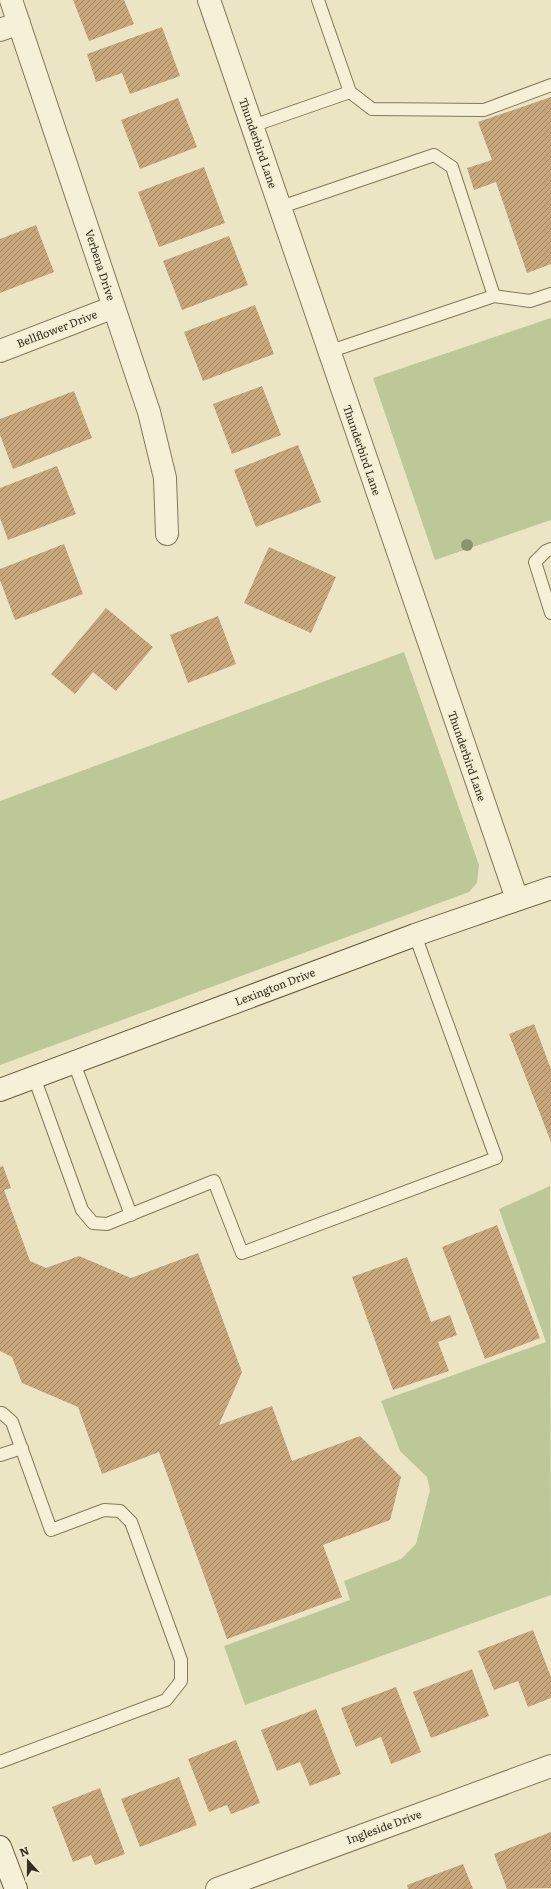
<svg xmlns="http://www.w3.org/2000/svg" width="551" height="1889" viewBox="0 0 551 1889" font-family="Literata,serif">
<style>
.green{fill:#bcc898}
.building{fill:url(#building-hatch)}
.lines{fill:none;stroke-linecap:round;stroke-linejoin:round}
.lane-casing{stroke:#84775b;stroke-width:14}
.street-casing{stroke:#84775b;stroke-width:24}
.secondary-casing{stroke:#66583f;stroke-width:24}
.lane{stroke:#f6f1d6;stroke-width:12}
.street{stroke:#f6f1d6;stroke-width:22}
.secondary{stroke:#f6f1d6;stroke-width:22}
.tree{fill:#8d936d}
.labels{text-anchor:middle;stroke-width:3;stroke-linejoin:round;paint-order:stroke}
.street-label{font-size:11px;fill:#352d1e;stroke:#f3eed3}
</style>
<defs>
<pattern id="building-hatch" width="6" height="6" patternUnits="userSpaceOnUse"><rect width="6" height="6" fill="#c7a67c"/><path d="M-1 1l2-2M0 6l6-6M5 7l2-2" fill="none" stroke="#a28865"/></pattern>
</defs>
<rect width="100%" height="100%" fill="#ebe5c4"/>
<path class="green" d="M551 318V520L435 560 373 378Z
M404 652 479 865 477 883 469 892 0 1065V801Z
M550 1186 551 1595 245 1705 224 1646 350 1600 344 1581 401 1559 416 1544 430 1490 427 1477 400 1451 381 1401 546 1342 499 1209Z"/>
<path class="building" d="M73 0H124L134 24 89 41Z
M162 27 180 76 130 94 122 73 96 82 87 54Z
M551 97V264L527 273 496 182 474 190 467 168 492 160 478 122Z
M178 98 197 147 140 169 121 120Z
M204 167 225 223 159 247 138 192Z
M36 225 54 272 0 293V239Z
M229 236 248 285 182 310 163 261Z
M255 305 274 354 203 381 184 332Z
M262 386 281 435 232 454 213 404Z
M74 391 92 438 13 469 0 435V419Z
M298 445 321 502 256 527 234 470Z
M57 466 76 514 8 540 0 518V488Z
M64 544 83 594 15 620 0 580V569Z
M269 547 336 577 311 633 244 603Z
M106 608 153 647 116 691 93 672 75 694 51 674Z
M218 616 236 664 188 683 170 635Z
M534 1024 551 1069V1142L509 1034Z
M3 1166 11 1188 4 1190 30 1261 46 1268 79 1256 131 1278 198 1253 242 1372 219 1425 272 1406 292 1461 360 1436 401 1477 390 1520 323 1545 342 1597 227 1639 159 1452 102 1474 78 1407 22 1383 12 1357 0 1351V1167Z
M497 1225 540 1338 485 1359 442 1247Z
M407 1257 431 1322 450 1315 457 1335 438 1342 449 1371 393 1390 352 1277Z
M533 1630 551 1677V1698L528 1707 518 1681 494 1690 478 1651Z
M472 1669 489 1716 431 1738 413 1692Z
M396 1687 421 1752 391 1764 381 1737 356 1747 341 1708Z
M316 1709 341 1774 310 1786 300 1762 277 1771 261 1730Z
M236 1740 260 1803 231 1814 227 1805 209 1812 188 1759Z
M179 1777 197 1825 140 1847 121 1799Z
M100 1788 125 1854 95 1865 91 1855 73 1862 52 1807Z
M551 1832V1888L507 1889 494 1854Z
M463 1864 473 1889H408L407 1885Z"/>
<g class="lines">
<defs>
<path id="lane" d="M350 92 372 109 484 110 551 85
M252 126 350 92 318 0
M281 207 434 155 452 167 494 296
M328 352 494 296 530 301 551 294
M551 549 546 551 535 562 551 613
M74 1063 131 1215
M34 1077 82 1210 93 1223 107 1224 214 1181 242 1253 496 1158 415 935
M0 1413H2L12 1422 51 1530 104 1510 120 1511 131 1522 181 1660V1681L166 1700 0 1762
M0 1455 22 1448"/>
<path id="street" d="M11 0 149 412 165 478 167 534
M209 0 517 899
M0 30 19 23
M0 351 114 307
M217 1889 551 1766"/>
<path id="secondary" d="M0 1090 415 935 551 888
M0 1847 16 1889"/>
</defs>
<use href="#lane" class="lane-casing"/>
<use href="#street" class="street-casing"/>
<use href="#secondary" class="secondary-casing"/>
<use href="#lane" class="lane"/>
<use href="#street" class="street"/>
<use href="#secondary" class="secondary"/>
</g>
<circle class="tree" cx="467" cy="545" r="6"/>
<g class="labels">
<g class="street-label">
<text transform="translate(258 143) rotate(71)" y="4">Thunderbird Lane</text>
<text transform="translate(100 265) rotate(72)" y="4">Verbena Drive</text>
<text transform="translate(57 329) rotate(-21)" y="4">Bellflower Drive</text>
<text transform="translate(362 450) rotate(71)" y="4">Thunderbird Lane</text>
<text transform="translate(467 756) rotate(71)" y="4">Thunderbird Lane</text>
<text transform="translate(275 987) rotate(-21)" y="4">Lexington Drive</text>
<text transform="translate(384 1827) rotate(-20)" y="4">Ingleside Drive</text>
</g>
</g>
<g transform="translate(28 1861) rotate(339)" stroke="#f3eed3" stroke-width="3" paint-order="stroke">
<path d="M0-3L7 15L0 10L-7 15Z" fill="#352d1e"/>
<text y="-6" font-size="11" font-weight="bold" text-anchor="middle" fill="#352d1e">N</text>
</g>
</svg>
